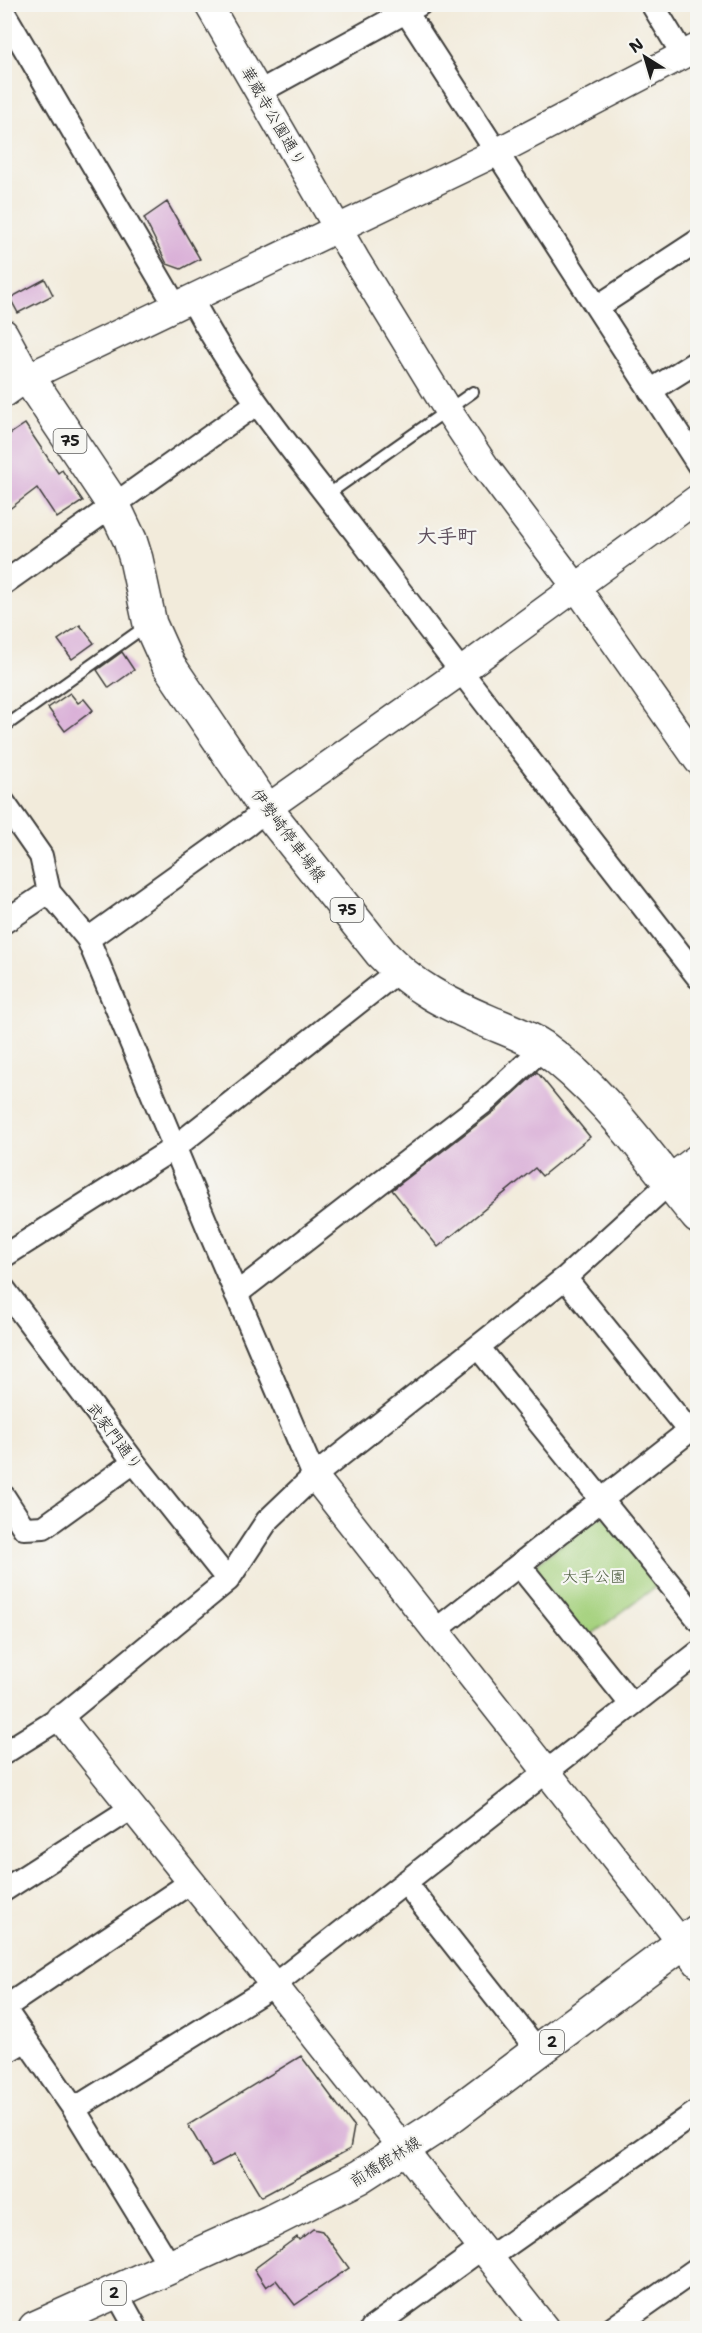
<svg xmlns="http://www.w3.org/2000/svg" width="702" height="2333" viewBox="0 0 702 2333" font-family="'Shantell Sans','Klee One',sans-serif">
<style>
.green{fill:#a5d17e;stroke:#60764d;stroke-width:1.5}
.building{fill:#d9aed7}
.lines{fill:none;stroke-linecap:round;stroke-linejoin:round}
.service-casing{stroke:#3c3b39;stroke-width:14}
.minor-casing{stroke:#3c3b39;stroke-width:26}
.tertiary-casing{stroke:#3c3b39;stroke-width:30}
.primary-casing{stroke:#3c3b39;stroke-width:36}
.service{stroke:#fff;stroke-width:10}
.minor{stroke:#fff;stroke-width:22}
.tertiary{stroke:#fff;stroke-width:27}
.primary{stroke:#fff;stroke-width:33}
.labels{text-anchor:middle;stroke-width:4.5;stroke-linejoin:round;paint-order:stroke}
.shield{fill:#f6f6f2;stroke:#5d5d5c;stroke-width:1.5}
.shield-label{font-size:15px;font-weight:bold;fill:#1c1c1c}
.street-label{font-size:16px;fill:#1c1c1c;stroke:#f6f6f2}
.park-label{font-size:16px;fill:#4c5b3e;stroke:#f6f6f2}
.quarter-label{font-size:20px;font-weight:bold;fill:#5e4f5d;stroke:#f6f6f2}
</style>
<rect width="100%" height="100%" fill="#f6f6f2"/>
<filter id="ink" filterUnits="userSpaceOnUse"><feTurbulence type="fractalNoise" baseFrequency=".0167" numOctaves="2"/><feDisplacementMap in="SourceGraphic" scale="12" xChannelSelector="R" yChannelSelector="G"/><feConvolveMatrix kernelMatrix="1 2 1 2 8 2 1 2 1" color-interpolation-filters="sRGB"/></filter>
<filter id="wash" filterUnits="userSpaceOnUse"><feTurbulence type="fractalNoise" baseFrequency=".008" numOctaves="4" result="noise"/><feDisplacementMap in="SourceGraphic" scale="24" xChannelSelector="R" yChannelSelector="G"/><feGaussianBlur stdDeviation="1.35" result="paint"/><feColorMatrix in="noise" values="0 0 0 0 0 0 0 0 0 0 0 0 0 0 0 0 0 1.4 0 .05"/><feComposite in="paint" operator="in"/></filter>
<g filter="url(#wash)">
<rect width="100%" height="100%" fill="#f2ebdb"/>
<path class="green" d="M598 1517 607 1518 659 1584 587 1638 533 1572 536 1564Z"/>
<g id="blocks">
<path class="building" d="M167 202 200 259 181 269 167 264 144 218Z
M45 279 53 295 18 313 10 298Z
M25 424 58 473 62 470 83 501 57 518 37 488 4 513V438Z
M80 625 94 643 72 659 58 640Z
M122 652 134 670 109 688 97 670Z
M70 693 78 703 84 699 93 710 65 731 48 708Z
M537 1072 590 1137 542 1176 535 1168 438 1247 392 1190 496 1110Z
M301 2056 354 2127 350 2149 261 2197 235 2154 212 2166 188 2125Z
M313 2229 322 2231 349 2268 295 2305 276 2280 266 2287 254 2269 297 2237 299 2240Z"/>
</g>
</g>
<g filter="url(#ink)">
<use href="#blocks" fill-opacity="0" stroke="#3c3b39" stroke-width="1.5"/>
<g class="lines">
<defs>
<path id="service" d="M327 495 473 392
M4 727 146 626"/>
<path id="minor" d="M401 4 698 464
M652 4 683 55
M4 13 175 305
M259 92 420 4
M191 298C237 386 303 463 363 542 473 689 585 832 698 977
M597 307 698 241
M650 391 698 361
M4 583 256 404
M4 803 41 856 49 892 88 939 209 1230 314 1476
M4 922 49 892
M88 939 247 825 266 809
M4 1256 174 1148 398 971
M565 1278 689 1431
M4 1289 134 1462 228 1580
M236 1294 488 1099 543 1048
M478 1347 698 1619
M4 1497 24 1528 44 1527 134 1462
M519 1565 631 1704
M436 1630 698 1424
M4 1753 60 1718 228 1580 267 1521 314 1476 565 1278 669 1183
M405 1882 539 2052
M4 1890 132 1808
M4 2053 26 2040
M74 2109 274 1985 698 1653
M489 2258 698 2111
M170 2266 74 2109 4 2008 191 1882
M116 2292 136 2328
M372 2328 482 2248
M613 2328 698 2268"/>
<path id="tertiary" d="M208 4 356 260 447 409 485 466 576 587 698 761
M4 333 28 377
M4 394 28 377 495 153 698 47
M266 809 460 672 698 498
M314 1476 698 1964
M60 1718 274 1985 545 2328"/>
<path id="primary" d="M28 377 113 504 130 540 136 559 150 624 168 664 266 809 381 953C413 987 445 1003 487 1021 506 1029 524 1035 541 1046 604 1091 649 1158 698 1217
M669 1183 698 1161
M35 2328 270 2222 359 2177 438 2126 698 1931"/>
</defs>
<use href="#service" class="service-casing"/>
<use href="#minor" class="minor-casing"/>
<use href="#tertiary" class="tertiary-casing"/>
<use href="#primary" class="primary-casing"/>
<use href="#service" class="service"/>
<use href="#minor" class="minor"/>
<use href="#tertiary" class="tertiary"/>
<use href="#primary" class="primary"/>
</g>
</g>
<g class="labels">
<g class="shield">
<rect x="53.5" y="429" width="33" height="24" rx="4.5"/>
<rect x="330.5" y="898" width="33" height="24" rx="4.5"/>
<rect x="540" y="2030" width="24" height="24" rx="4.5"/>
<rect x="102" y="2281" width="24" height="24" rx="4.5"/>
</g>
<g class="shield-label">
<text x="70" y="446">75</text>
<text x="347" y="915">75</text>
<text x="552" y="2047">2</text>
<text x="114" y="2298">2</text>
</g>
<g class="street-label">
<text transform="translate(274 116) rotate(60)" y="6">華蔵寺公園通り</text>
<text transform="translate(289 835) rotate(53)" y="6">伊勢崎停車場線</text>
<text transform="translate(115 1436) rotate(53)" y="6">武家門通り</text>
<text transform="translate(385 2161) rotate(-32)" y="6">前橋館林線</text>
</g>
<g class="park-label">
<text x="594" y="1582">大手公園</text>
</g>
<g class="quarter-label">
<text x="447" y="543">大手町</text>
</g>
</g>
<rect width="702" height="2333" fill="none" stroke="#f6f6f2" stroke-width="24"/>
<g transform="translate(645 57) rotate(323)" stroke="#f6f6f2" stroke-width="4.5" paint-order="stroke">
<path d="M0-4.5L10 22L0 15L-10 22Z" fill="#1c1c1c"/>
<text y="-9" font-size="16" font-weight="bold" text-anchor="middle" fill="#1c1c1c">N</text>
</g>
</svg>
